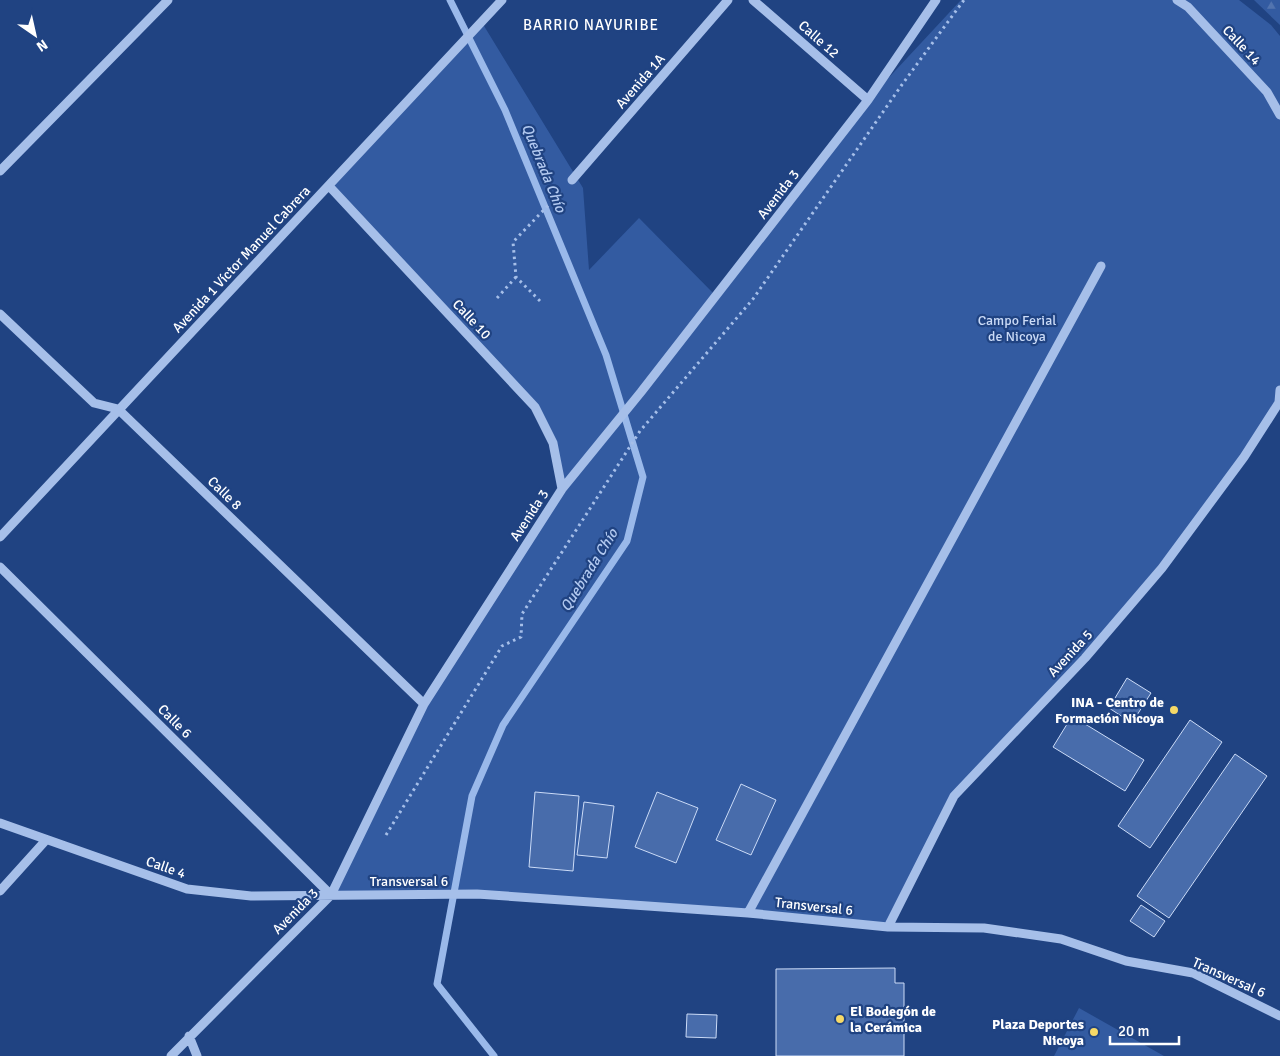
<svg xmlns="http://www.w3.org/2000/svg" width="1280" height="1056" viewBox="0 0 1280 1056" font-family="Signika,sans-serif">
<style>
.forest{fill:url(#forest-firs)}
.park{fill:#335ba1}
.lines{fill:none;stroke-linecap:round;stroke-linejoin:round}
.stream{stroke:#9ab9ea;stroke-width:7}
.building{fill:#486cab;stroke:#cbdbf7}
.path{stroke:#a6bfe9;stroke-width:3;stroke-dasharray:2.5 4;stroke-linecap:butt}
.minor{stroke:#a6bfe9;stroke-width:9}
.poi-dot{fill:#f6d967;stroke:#204382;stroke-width:2}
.labels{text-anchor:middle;stroke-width:4.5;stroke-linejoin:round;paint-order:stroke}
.street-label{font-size:14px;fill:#fff;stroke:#204382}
.park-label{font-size:14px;fill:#cbdbf7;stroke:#204382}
.poi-label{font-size:14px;font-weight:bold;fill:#fff;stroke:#204382;text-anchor:end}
.neighbourhood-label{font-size:15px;letter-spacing:1px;fill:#fff;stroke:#204382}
.water-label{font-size:15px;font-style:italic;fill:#b2c9f0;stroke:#204382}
</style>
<defs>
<pattern id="forest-firs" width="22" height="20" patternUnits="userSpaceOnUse" patternTransform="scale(1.25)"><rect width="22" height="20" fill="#335ba1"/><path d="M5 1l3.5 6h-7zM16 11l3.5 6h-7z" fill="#5274af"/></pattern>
</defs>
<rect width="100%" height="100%" fill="#204382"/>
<path class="forest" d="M1254 0H1280V25Z"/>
<path class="park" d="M961 0H1239L1271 25 1280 36V400L1244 457 1085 658 954 796 888 927 567 901 331 895 424 704 562 489 553 443 535 407 329 186 481 21 583 188 589 270 639 218 716 296 868 100Z
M1079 1008 1164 1056H1054Z"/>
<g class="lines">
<path class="stream" d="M450 0 505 110 606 355 643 477 627 541 503 725 472 796 437 984 494 1056"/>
</g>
<path class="building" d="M1127 678 1151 693 1132 723 1109 708Z
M1072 716 1144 760 1125 791 1053 747Z
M1190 720 1222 742 1150 848 1118 826Z
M1235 754 1267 776 1169 918 1137 896Z
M741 784 776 800 751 855 716 840Z
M535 792 579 796 573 871 529 867Z
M657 792 698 808 676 863 635 847Z
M584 802 614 806 607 858 577 855Z
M1141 905 1165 921 1154 937 1130 921Z
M895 968V983H904V1056H776V969Z
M687 1014 717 1015 716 1038 686 1037Z"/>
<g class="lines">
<path class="path" d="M497 298 516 277
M540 301 516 277 513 242 561 192
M386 835 502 646 521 637 522 614 640 431 753 299 901 86 964 0"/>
<path class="minor" d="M753 0 868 100
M1177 0 1188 7 1267 92 1280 115
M0 171 168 0
M572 180 728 0
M329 186 535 407 553 443 562 489
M0 314 94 403 118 409 424 704
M1279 402 1280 390
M0 537 502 0
M0 567 331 895
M0 823 187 889 251 896 477 894 748 913 888 927 984 928 1061 939 1126 961 1193 973 1280 1016
M0 891 46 840
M748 913 1101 266
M888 927 954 796 1085 658 1162 568 1244 457 1280 401
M189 1036 197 1056
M171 1056 331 895 424 704 562 489 641 392 868 100 936 0"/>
</g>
<g class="poi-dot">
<circle cx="1174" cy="710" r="5"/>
<circle cx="840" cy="1019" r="5"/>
<circle cx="1094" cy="1032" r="5"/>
</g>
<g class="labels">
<g class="street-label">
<text transform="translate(819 39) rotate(41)" y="5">Calle 12</text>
<text transform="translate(1242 45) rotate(47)" y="5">Calle 14</text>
<text transform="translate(640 81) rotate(-49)" y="5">Avenida 1A</text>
<text transform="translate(778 194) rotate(-52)" y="5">Avenida 3</text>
<text transform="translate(241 259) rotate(-47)" y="5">Avenida 1 Víctor Manuel Cabrera</text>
<text transform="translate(472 319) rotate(47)" y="5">Calle 10</text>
<text transform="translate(225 493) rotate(44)" y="5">Calle 8</text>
<text transform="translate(529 515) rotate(-57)" y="5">Avenida 3</text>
<text transform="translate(1070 653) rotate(-47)" y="5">Avenida 5</text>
<text transform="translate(175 721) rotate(45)" y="5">Calle 6</text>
<text transform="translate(166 867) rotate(19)" y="5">Calle 4</text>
<text x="409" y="886">Transversal 6</text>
<text transform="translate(814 906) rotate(6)" y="5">Transversal 6</text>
<text transform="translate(295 911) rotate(-45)" y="5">Avenida 3</text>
<text transform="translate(1229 977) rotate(24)" y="5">Transversal 6</text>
</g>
<g class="park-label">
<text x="1017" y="325">Campo Ferial<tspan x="1017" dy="16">de Nicoya</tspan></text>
</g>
<g class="poi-label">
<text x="1164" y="707">INA - Centro de<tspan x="1164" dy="16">Formación Nicoya</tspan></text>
<text x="850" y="1016" text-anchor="start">El Bodegón de<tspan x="850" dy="16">la Cerámica</tspan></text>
<text x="1084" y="1029">Plaza Deportes<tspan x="1084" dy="16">Nicoya</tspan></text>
</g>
<g class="neighbourhood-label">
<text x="591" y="30">BARRIO NAYURIBE</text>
</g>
<g class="water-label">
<text transform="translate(544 168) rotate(68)" y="5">Quebrada Chío</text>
<text transform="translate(589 570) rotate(-58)" y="5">Quebrada Chío</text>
</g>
</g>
<g transform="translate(35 35) rotate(146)" stroke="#204382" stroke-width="4" paint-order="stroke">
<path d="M0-4L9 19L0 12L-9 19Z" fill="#ffffff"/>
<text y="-8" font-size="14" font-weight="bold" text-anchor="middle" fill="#ffffff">N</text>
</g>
<path d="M1110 1036v8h69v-8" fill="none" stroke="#ffffff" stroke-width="2.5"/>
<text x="1118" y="1036" font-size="15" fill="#ffffff" stroke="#204382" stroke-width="4" paint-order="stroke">20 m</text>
</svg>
